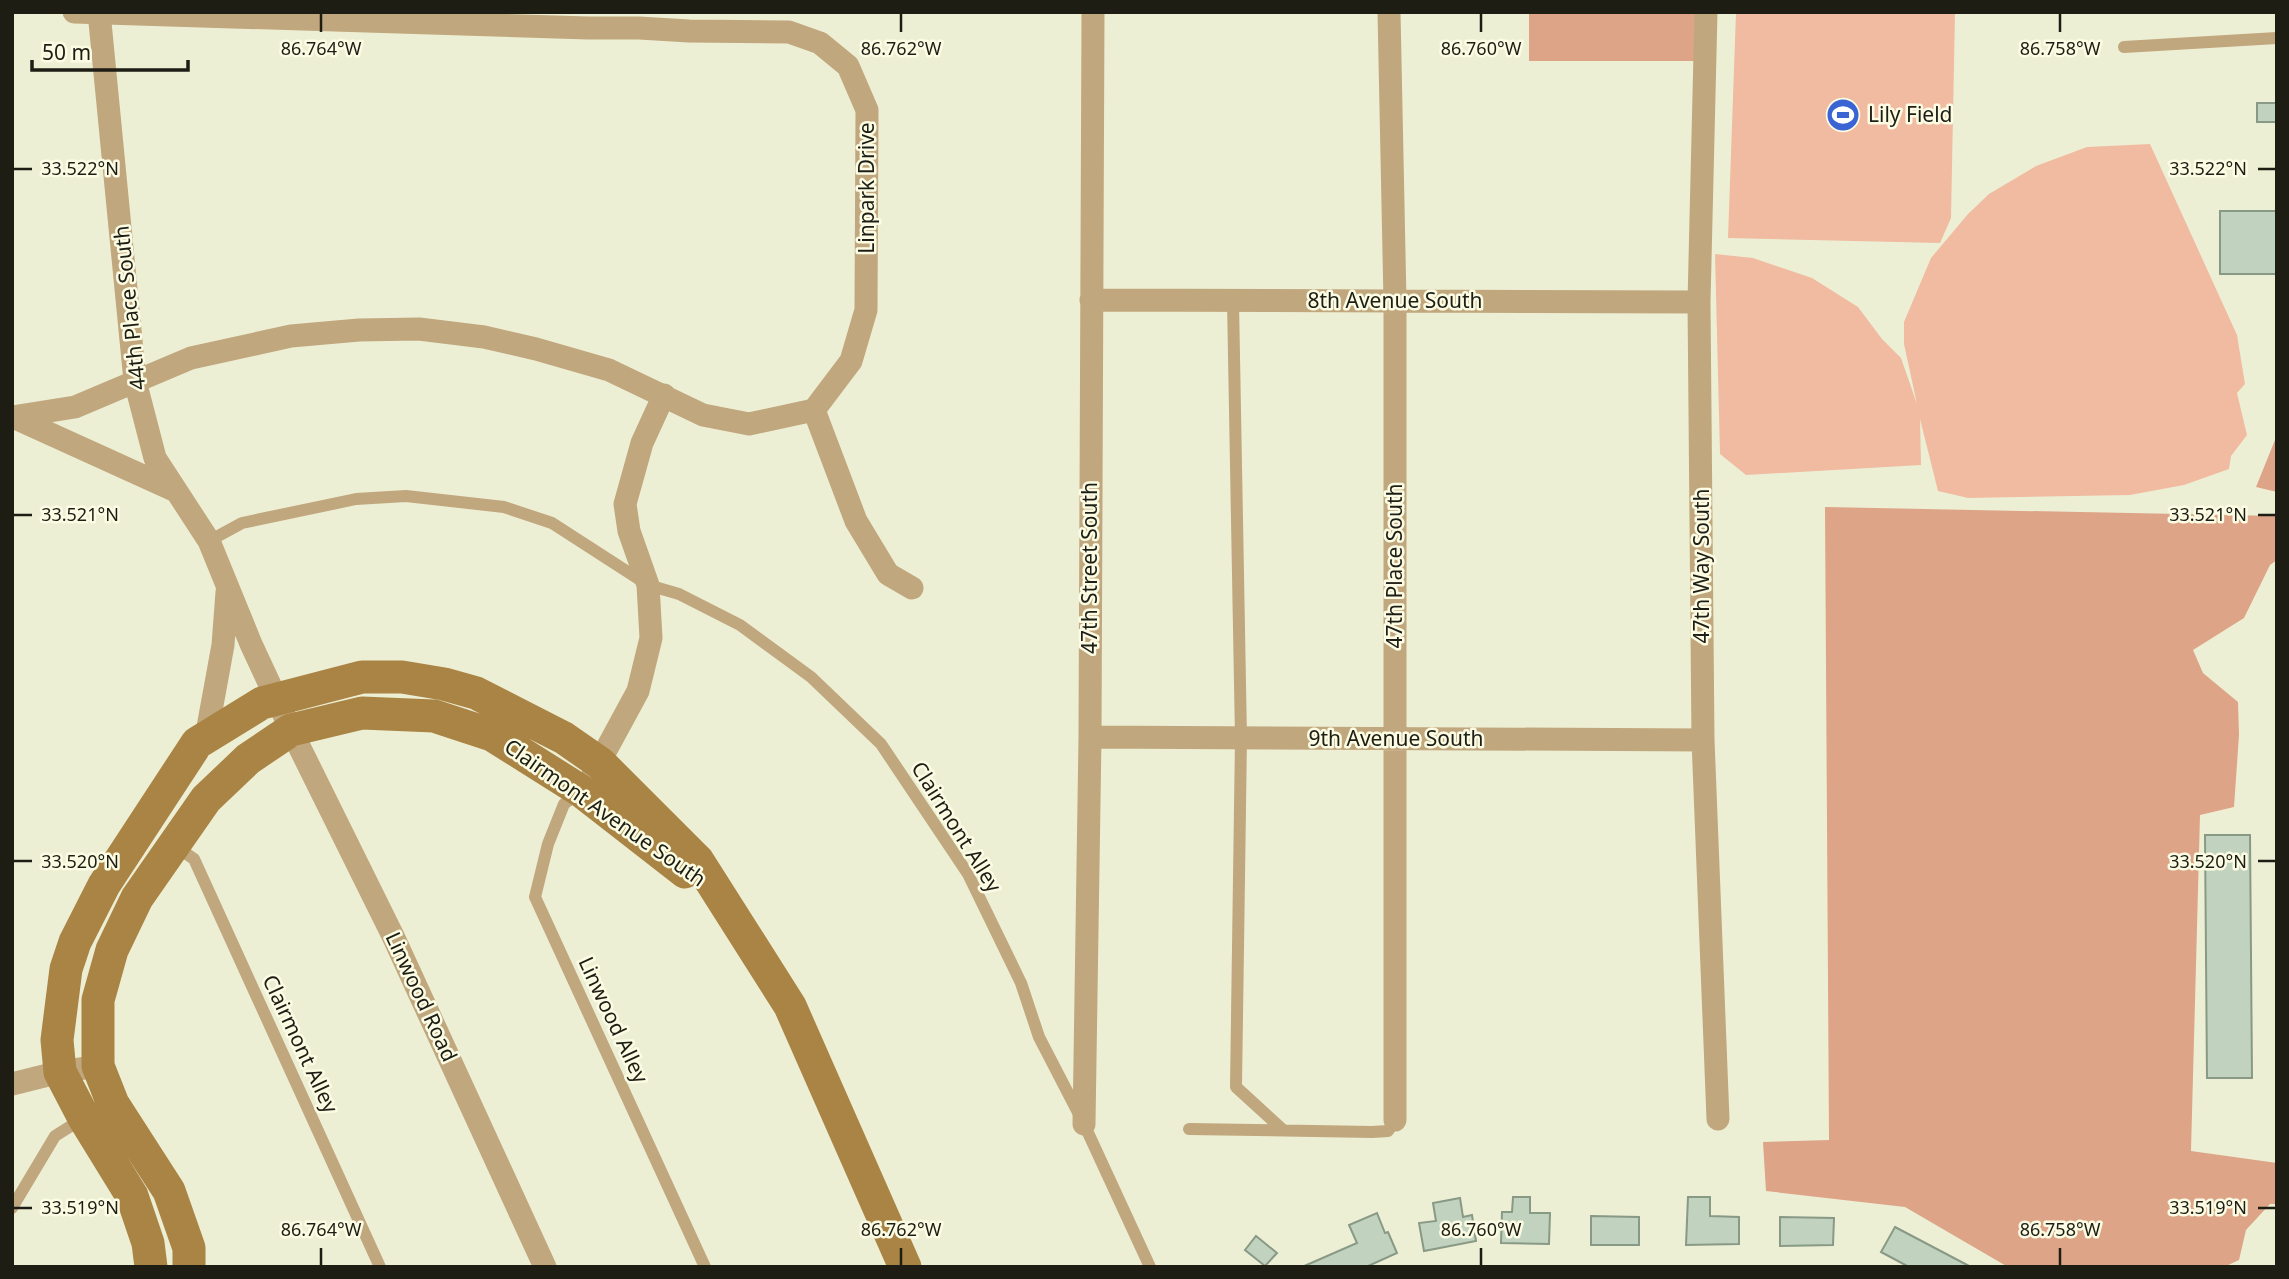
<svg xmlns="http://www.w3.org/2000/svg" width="2289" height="1279" viewBox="0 0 2289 1279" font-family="'Noto Sans',sans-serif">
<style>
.green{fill:#f0bba1}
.forest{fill:#dda487}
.building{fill:#c1d3be;stroke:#889985;stroke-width:2}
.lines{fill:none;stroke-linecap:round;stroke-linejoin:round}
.lane{stroke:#c1a77e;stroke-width:12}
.street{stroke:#c1a77e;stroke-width:23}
.secondary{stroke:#aa8444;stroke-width:33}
.ticks{fill:none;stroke:#1d1d14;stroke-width:2.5}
.labels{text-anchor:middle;stroke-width:5;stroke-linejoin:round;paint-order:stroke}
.poi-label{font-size:21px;fill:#1d1d14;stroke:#fbfce3;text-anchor:start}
.street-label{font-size:21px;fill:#1d1d14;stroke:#fbfce3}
.ticks-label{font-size:18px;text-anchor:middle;fill:#1d1d14;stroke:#fbfce3;stroke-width:5;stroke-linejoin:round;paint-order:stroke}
</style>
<rect width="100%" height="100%" fill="#edefd5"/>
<path class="green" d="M1736 12H1955L1951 218 1940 243 1728 238Z
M2150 144 2237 335 2245 384 2237 393 2247 435 2231 456 2229 469 2184 485 2130 495 1968 498 1938 491 1920 419 1921 465 1746 475 1720 454 1715 254 1753 258 1812 278 1858 307 1882 339 1901 358 1917 404 1904 344V322L1931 258 1968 214 1989 194 2036 166 2087 147Z"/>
<path class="forest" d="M1529 12H1699L1694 61H1529Z
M2277 435V492L2256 487Z
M1825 507 2277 516V560L2270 565 2244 618 2193 650 2203 673 2238 702 2239 735 2234 807 2200 815 2191 1151 2277 1163V1204H2270L2246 1230 2239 1260 2224 1267H2008L1905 1207 1766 1191 1763 1142 1829 1140Z"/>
<path class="building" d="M2257 103H2277V122H2257Z
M2220 211H2277V274H2220Z
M2205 835H2250L2252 1078H2207Z
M1513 1197H1530V1213H1550L1549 1244 1501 1243 1502 1212H1512Z
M1688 1197H1710V1216L1739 1217V1244L1686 1245Z
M1460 1198 1463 1217 1472 1215 1476 1241 1424 1251 1419 1223 1436 1221 1433 1203Z
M1377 1213 1385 1233 1388 1232 1397 1253 1366 1267H1302L1357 1243 1349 1225Z
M1591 1216 1639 1217V1245H1591Z
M1780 1217 1834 1218 1833 1245 1780 1246Z
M1895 1227 1971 1267H1909L1881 1252Z
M1256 1236 1277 1253 1265 1266 1245 1250Z"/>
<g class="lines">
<path class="lane" d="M2124 47 2277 38
M1233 301 1241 738 1236 1087 1283 1130
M209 541 242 523 356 499 406 496 504 507 552 523 648 585 679 594 740 625 811 677 881 744 968 874 1021 983 1039 1037 1084 1124 1150 1267
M580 792 564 804 548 844 535 897 705 1267
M175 846 194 859 380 1267
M1189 1129 1372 1132 1388 1131 1395 1120
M12 1208 55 1136 82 1119"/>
<path class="street" d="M74 12 588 28H639L689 31 789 32 820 43 848 66 867 110 866 310 851 361 814 410
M99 12 135 381 155 458 209 541 251 644 291 730 393 936 545 1267
M1389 12 1395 301V1120
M1706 12 1699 302 1703 740 1718 1119
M1091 300 1699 302
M814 410 856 521 888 574 912 588
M12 417 75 407 191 358 291 336 359 330 419 329 484 337 536 349 609 370 703 415 749 424 814 410
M13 417 176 491
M1090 737 1703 740
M206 738 223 645 227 592
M593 774 638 691 651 638 648 585 629 531 625 504 642 443 664 395
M12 1084 60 1072 98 1066
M1084 1124 1090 737 1093 12"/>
<path class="secondary" d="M151 1267 148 1243 132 1196 84 1118 60 1072 57 1040 66 969 75 942 104 885 197 743 262 703 362 677H402L444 684 476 693 564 738 600 763 698 861 790 1006 905 1267
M189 1267V1248L169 1191 113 1104 98 1066V1000L112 950 137 898 206 799 248 759 291 730 362 713 434 716 492 735 581 791 685 872"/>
</g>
<path class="ticks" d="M321 14V32M901 14V32M1481 14V32M2060 14V32M14 169H32M2258 169H2275M14 515H32M2258 515H2275M14 861H32M2258 861H2275M14 1208H32M2258 1208H2275M321 1248V1265M901 1248V1265M1481 1248V1265M2060 1248V1265"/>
<defs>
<symbol id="stadium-disc" viewBox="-11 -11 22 22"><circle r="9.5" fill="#3a64d4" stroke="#fbfce3"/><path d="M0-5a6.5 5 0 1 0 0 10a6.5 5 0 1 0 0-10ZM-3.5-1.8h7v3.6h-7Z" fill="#fff"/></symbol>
</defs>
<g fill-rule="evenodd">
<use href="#stadium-disc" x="1824" y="96" width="38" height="38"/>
</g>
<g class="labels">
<g class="poi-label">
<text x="1868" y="122">Lily Field</text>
</g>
<g class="street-label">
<text transform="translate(867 188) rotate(-90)" y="7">Linpark Drive</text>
<text x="1395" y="308">8th Avenue South</text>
<text transform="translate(130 308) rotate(-96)" y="7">44th Place South</text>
<text transform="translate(1395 566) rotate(-90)" y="7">47th Place South</text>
<text transform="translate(1702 566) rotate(-90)" y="7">47th Way South</text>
<text transform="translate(1090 568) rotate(-90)" y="7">47th Street South</text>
<text x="1396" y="746">9th Avenue South</text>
<text transform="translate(605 813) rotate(35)" y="7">Clairmont Avenue South</text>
<text transform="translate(956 827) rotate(58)" y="7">Clairmont Alley</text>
<text transform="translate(421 997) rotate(65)" y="7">Linwood Road</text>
<text transform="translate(613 1020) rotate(65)" y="7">Linwood Alley</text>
<text transform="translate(300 1044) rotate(65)" y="7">Clairmont Alley</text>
</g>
</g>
<g class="ticks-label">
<text x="321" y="55">86.764°W</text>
<text x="901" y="55">86.762°W</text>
<text x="1481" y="55">86.760°W</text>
<text x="2060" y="55">86.758°W</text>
<text x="80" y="175">33.522°N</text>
<text x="2208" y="175">33.522°N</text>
<text x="80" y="521">33.521°N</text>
<text x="2208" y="521">33.521°N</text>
<text x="80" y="868">33.520°N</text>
<text x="2208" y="868">33.520°N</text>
<text x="80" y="1214">33.519°N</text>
<text x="2208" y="1214">33.519°N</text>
<text x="321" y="1236">86.764°W</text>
<text x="901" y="1236">86.762°W</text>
<text x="1481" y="1236">86.760°W</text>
<text x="2060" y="1236">86.758°W</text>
</g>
<rect width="2289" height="1279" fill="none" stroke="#1d1d14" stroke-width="28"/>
<path d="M32 60v10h156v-10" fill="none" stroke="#1d1d14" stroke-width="3.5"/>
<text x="42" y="60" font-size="21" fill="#1d1d14" stroke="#fbfce3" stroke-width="5" paint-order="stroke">50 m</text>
</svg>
